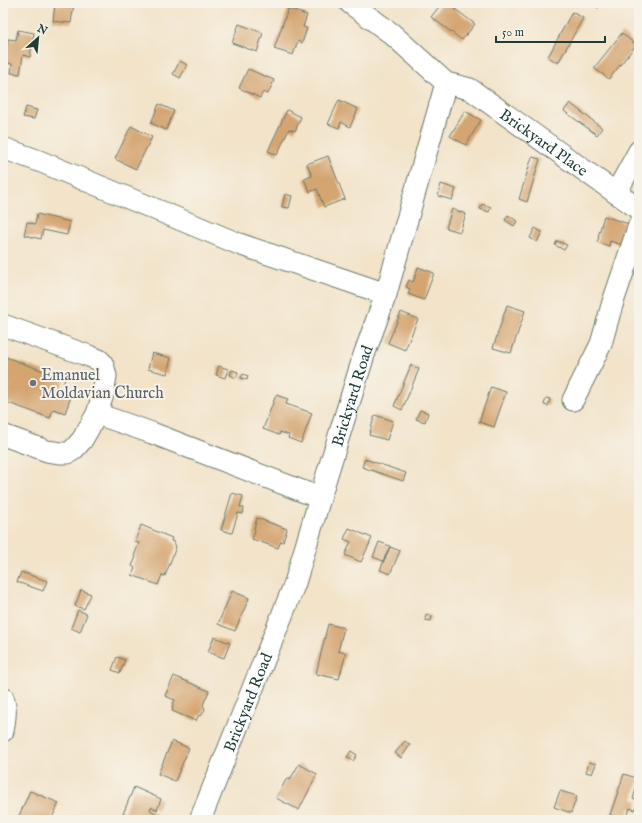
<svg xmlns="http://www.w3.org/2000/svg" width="642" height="823" viewBox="0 0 642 823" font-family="'IM FELL English',serif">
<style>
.building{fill:#d4a571}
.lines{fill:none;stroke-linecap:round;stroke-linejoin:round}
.minor-casing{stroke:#697768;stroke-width:23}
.minor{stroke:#fff;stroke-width:21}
.worship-dot{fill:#6b7280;stroke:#f7f3e8;stroke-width:1.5}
.labels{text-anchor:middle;stroke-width:4;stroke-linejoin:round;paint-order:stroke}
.street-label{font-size:16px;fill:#1f3d34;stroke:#f7f3e8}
.worship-label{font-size:16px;fill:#5b616d;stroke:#f7f3e8;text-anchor:start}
</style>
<rect width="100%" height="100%" fill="#f7f3e8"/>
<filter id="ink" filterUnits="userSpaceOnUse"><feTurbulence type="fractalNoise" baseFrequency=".025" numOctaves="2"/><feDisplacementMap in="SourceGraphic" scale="8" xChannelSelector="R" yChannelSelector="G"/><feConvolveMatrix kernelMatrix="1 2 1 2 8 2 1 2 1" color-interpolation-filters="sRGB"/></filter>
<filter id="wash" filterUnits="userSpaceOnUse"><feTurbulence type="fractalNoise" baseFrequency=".012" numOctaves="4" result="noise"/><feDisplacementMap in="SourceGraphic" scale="16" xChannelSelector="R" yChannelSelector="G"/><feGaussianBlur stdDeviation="0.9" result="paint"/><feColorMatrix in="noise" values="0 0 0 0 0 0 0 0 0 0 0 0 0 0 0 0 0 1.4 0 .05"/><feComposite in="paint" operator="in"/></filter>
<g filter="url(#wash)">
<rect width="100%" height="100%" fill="#f2e3c9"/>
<g id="blocks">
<path class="building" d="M65 3H74L71 23 53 21 55 4 64 5Z
M442 3H447L475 24 462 40 431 17Z
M591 3H602L598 8Z
M288 9 307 15 303 27 307 28 302 43 298 41 293 55 274 49Z
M572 12 583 18 558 63 548 57Z
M239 24 263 33 257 52 232 43Z
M18 30 34 33 30 57 23 55 20 74 11 73 12 64 4 62 8 39 16 40Z
M622 33 636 45 609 79 594 68Z
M180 61 187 65 180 78 173 74Z
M248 69 274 80 268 94 263 92 260 98 239 88Z
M339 100 358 109 350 127 341 122 339 128 328 124Z
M570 103 602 128 597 135 564 111Z
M159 104 174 111 166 130 151 123Z
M26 107 37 110 34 119 23 117Z
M287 110 301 117 295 131 289 129 277 155 268 151Z
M465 111 481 120 466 145 450 136Z
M131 126 152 137 136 169 115 159Z
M328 156 345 199 324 207 317 189 310 192 304 179 312 176 307 164Z
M532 157 540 159 527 202 519 199Z
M441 184 456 189 452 200 438 196Z
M285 194 292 196 289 208 282 207Z
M482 204 491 207 489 212 480 209Z
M452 209 466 214 460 232 446 228Z
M37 214 70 222 67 235 43 230 41 239 24 235 27 222 35 224Z
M508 215 517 221 514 226 505 220Z
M604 216 629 224 622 245 610 241 609 246 597 242 599 237H598Z
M535 228 542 232 537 242 530 238Z
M557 241 567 245 564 250 555 245Z
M418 267 434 273 424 300 408 294 410 289 406 287 409 280 413 282Z
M507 305 525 311 511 353 493 348Z
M401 312 418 319 405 350 388 343Z
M152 353 171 358 167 374 148 369Z
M3 356 65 379 62 387 73 391 65 413 53 409 50 418 3 401Z
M411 365 419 369 402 410 394 406Z
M219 366 228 369 225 378 216 375Z
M232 370 238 372 236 378 230 375Z
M243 374 248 376 247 380 241 378Z
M491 387 506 392 494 427 479 422Z
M276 395 288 399 286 404 312 413 301 443 288 438 289 435 280 432 279 435 263 429Z
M546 398 550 399 548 406 544 405Z
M420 410 428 413 425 422 416 419Z
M375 415 393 421 387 440 369 435Z
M365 459 406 473 403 481 362 467Z
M232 493 243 496 240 507 244 508 243 514 238 513 232 533 221 530Z
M257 518 287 529 283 542 281 541 278 548 252 539 255 530 254 529Z
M141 525 172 538 171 541 174 542 176 547 165 576 162 575 158 585 132 575 135 568 132 566 136 557 134 556 139 543 135 542Z
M349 528 372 538 361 562 345 555 351 542 344 539Z
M379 542 390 546 383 561 373 557Z
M390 547 400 551 390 574 380 570Z
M21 572 47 581 43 591 17 582Z
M81 590 91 594 84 609 75 606Z
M232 591 249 598 235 631 218 624Z
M78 610 87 614 80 632 71 628Z
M426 614 432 616 431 621 425 620Z
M328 624 344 628 338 651 346 653 339 679 316 674Z
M214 637 230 643 224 658 208 652Z
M117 657 125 660 120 673 112 670Z
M174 676 209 691 203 705 205 709 202 715 198 716 196 721 172 711 173 708 172 707 175 700 165 696Z
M172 741 189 748 175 781 158 774Z
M405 741 410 745 401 758 395 753Z
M351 751 357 755 353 761 347 757Z
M589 762 596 764 592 774 586 772Z
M299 764 317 774 299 810 276 798 287 778 290 780Z
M624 774 639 779 633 799 638 801 635 810 630 808 626 820 610 815Z
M134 787 161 799 157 810 151 807 150 810 157 814 154 820 148 817 147 820H137L123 814Z
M30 791 59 803 51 820H17Z
M560 791 577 796 571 813 554 807Z
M76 816 87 820H75Z"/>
</g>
</g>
<g filter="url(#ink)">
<use href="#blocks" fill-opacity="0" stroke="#697768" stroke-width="1"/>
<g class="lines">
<defs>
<g id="minor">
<path id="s1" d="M350 3 392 34 446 83 470 89 616 193 639 209"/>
<path d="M3 148 39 161 239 244 386 294"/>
<path d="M616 193 639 151"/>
<path d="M3 325 89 356 99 360 102 363 104 368 106 376 103 394 97 414 82 440 73 450 68 453H61L47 451 3 435"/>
<path d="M573 400 601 344 612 305 639 225"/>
<path d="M97 414 152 433 320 498"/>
<path d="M3 698C7 708 5 719 3 731"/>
<path id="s2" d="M200 820 295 583 325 481 364 355 386 294 446 83"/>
</g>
</defs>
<use href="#minor" class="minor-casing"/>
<use href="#minor" class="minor"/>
</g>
</g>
<circle class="worship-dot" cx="33" cy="383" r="4"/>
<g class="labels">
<g class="street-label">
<text dy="6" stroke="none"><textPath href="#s1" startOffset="241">Brickyard Place</textPath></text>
<text dy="6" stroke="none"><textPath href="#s2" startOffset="451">Brickyard Road</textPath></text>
<text dy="6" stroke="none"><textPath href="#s2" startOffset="127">Brickyard Road</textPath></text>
</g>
<g class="worship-label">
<text x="41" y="380">Emanuel<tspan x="41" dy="18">Moldavian Church</tspan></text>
</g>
</g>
<rect width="642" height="823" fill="none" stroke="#f7f3e8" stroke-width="16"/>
<g transform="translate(38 38) rotate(27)" stroke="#f7f3e8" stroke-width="3" paint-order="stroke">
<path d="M0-3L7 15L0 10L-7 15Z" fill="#1f3d34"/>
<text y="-6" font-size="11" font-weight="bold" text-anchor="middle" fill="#1f3d34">N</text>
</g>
<path d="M496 36v6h109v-6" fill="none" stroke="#1f3d34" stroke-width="2"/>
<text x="502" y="36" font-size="12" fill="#1f3d34" stroke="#f7f3e8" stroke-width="3" paint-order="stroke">50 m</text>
</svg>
